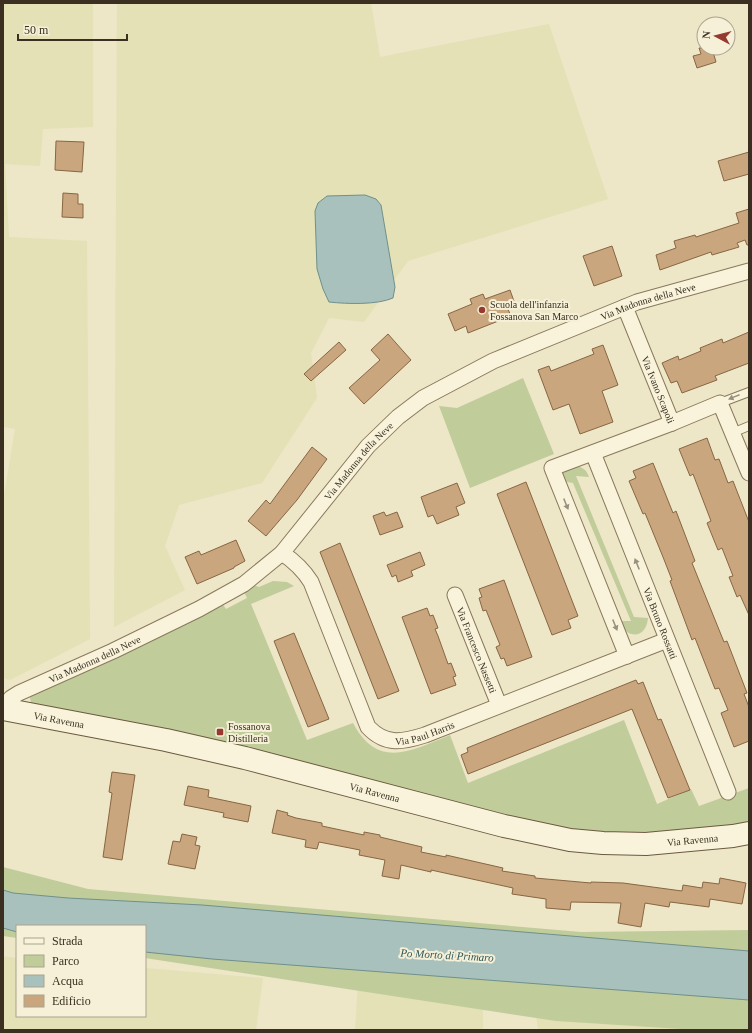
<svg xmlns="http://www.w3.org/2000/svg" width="752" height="1033" viewBox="0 0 752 1033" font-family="'Times New Roman',serif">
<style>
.farmland{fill:#e3e1b5}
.green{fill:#c1cc9b}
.water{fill:#a8c1bd;stroke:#6f908b}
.building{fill:#caa67e;stroke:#876643}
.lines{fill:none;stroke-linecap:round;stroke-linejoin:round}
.lane-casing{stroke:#89795d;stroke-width:10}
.street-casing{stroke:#89795d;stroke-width:17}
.secondary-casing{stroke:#6b5a40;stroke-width:24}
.lane{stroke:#f8f3da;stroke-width:8}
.street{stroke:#f8f3da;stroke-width:15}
.secondary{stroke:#f8f3da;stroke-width:22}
.oneway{fill:#99917d}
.poi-dot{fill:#96392e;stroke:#f5f0d7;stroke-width:1.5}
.labels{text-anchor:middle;stroke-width:4;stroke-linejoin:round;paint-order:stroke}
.street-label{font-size:10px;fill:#3a2f20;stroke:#f5f0d7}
.poi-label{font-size:10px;fill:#3a2f20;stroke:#f5f0d7;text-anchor:start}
.water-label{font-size:11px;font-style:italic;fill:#305759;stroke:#f5f0d7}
</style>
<rect width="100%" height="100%" fill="#ede6c7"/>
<path class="farmland" d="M3 3H93V127L43 129 40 166 5 164 9 237 87 241 90 639 10 680 3 678V502L15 429 3 427Z
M117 3H371L380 57 549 24 608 199 408 261 364 322 329 318 311 353 317 398 262 483 179 505 165 546 185 590 114 627Z
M3 956 17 958V1016H145V968L263 978 256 1030H3Z
M358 984 483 994V1030H355Z
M535 1006 749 1030H538Z"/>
<path class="green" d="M523 378 554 454 470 488 439 406 457 408Z
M573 465C581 467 586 468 589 477L576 476 634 617 648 618C646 639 627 640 619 621H631L573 483 562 481 563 472Z
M273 581 287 582 294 586 251 604 307 740 353 723C378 770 411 751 450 735L468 783 624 720 657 804 691 789 699 806 749 788V821L733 825 654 835 594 834 566 830 31 704 30 697 33 691 222 603 226 609 247 598 244 592 254 585 259 587Z
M3 867 88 889 581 932 749 930V1030H697L556 1021 145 958V926H17V938L3 936Z"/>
<path class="water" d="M365 195 376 199 381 205 395 287 393 298C377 305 347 304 329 302L323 289 317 269 315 211 318 203 327 196Z
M3 890 13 893 68 898 202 905 749 951V1000L212 959 145 952V926H17V932L3 928Z"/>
<path class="building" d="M699 48H712L716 62 697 68 693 56 701 54Z
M56 141 84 142 82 172 55 170Z
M749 152V174L724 181 718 161Z
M63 193 78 194V204H83V218L62 217Z
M749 209V245H747L745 240 737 243 739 247 712 255 711 252 660 270 656 255 676 248 674 241 695 235 696 237 739 223 736 213Z
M612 246 622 276 594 286 583 256Z
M510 290 515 304 507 307 511 316 468 333 466 326 455 331 448 314 472 304 470 299 483 294 485 299Z
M749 332V363L715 376 717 380 682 393 677 381 671 383 662 363 678 356 679 360 701 351 700 348 722 339 723 343Z
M388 334 411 360 364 404 349 388 380 360 371 350Z
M339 342 346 350 311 381 304 374Z
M603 345 618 385 602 391 613 422 580 434 569 404 553 410 538 370 549 366 551 371 594 354 592 349Z
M707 438 715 460 719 459 728 483 733 481 749 522V615L740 595 737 597 729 577 733 576 722 548 718 550 707 523 711 521 693 474 690 476 679 449Z
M312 447 327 459 297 500 266 536 248 521 266 500 270 504Z
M653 463 673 513 676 511 695 561 692 563 724 642 727 641 747 693 744 694 749 707V741L734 747 721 713 728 710 719 688 715 689 695 638 692 640 670 581 672 580 663 557 645 513 643 514 629 481 636 478 633 471Z
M526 482 578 616 568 620 571 628 552 635 497 494Z
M457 483 465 503 456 507 459 515 437 524 433 515 428 517 421 497Z
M384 512 386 516 397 512 403 527 380 535 373 516Z
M236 540 245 561 234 567V568L197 584 185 557 199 551 201 555Z
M340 543 399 691 378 699 320 552Z
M420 552 425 565 411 571 413 576 398 582 396 575 392 577 387 565Z
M504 580 532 657 507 666 504 658 501 659 496 647 500 645 486 610 483 611 479 598 482 597 479 589Z
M427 608 430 616 433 615 438 628 435 629 438 636 448 664 451 663 456 676 453 677 456 685 431 694 402 617Z
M294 633 329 719 308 727 274 641Z
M636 680 638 684 643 682 658 720 661 719 690 790 668 798 632 709 468 774 461 755 468 752 467 748Z
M112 772 135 775 122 860 103 857 112 793 109 792Z
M188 786 209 790 208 797 251 806 248 822 223 817 224 813 184 805Z
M277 810 288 813 287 815 296 818 322 823V826L364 835V832L380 835V837L422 847 421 852 446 857V855L503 868 502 871 535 876V878L591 883V882L623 883 682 891 683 885 702 888 703 882 719 884 720 878 746 883 742 904 710 899 709 907 670 902 669 907 645 903 641 927 618 923 621 903 571 902 570 910 546 908V899L512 894 513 888 431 870V872L401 865 399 879 382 876 385 860 359 855 360 850 319 842 317 849 305 847 306 840 272 833Z
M182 834 197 837 195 845 200 846 195 869 168 864 173 841 180 842Z"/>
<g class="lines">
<defs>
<path id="lane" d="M720 403 749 392
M732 433 749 426"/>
<g id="street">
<path id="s1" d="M625 307 672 423"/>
<path id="s2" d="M593 453 728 792"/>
<path id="s3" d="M282 553C294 561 303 569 311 582L368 727C386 746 403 742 425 735L667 640"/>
<path id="s4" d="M455 595 499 705"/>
<path d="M627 656 552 468 672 423 720 403 749 473"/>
<path id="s5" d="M3 709 11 698 19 693 113 651 199 609 244 584 282 553 368 446 398 417 423 398 493 361 637 302 749 271"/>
</g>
<g id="secondary">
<path id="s6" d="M3 709 166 740 245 758 504 826 570 840 603 843 646 844 733 836 749 833"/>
</g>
</defs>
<use href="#lane" class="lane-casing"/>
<use href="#street" class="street-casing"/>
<use href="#secondary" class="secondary-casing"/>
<use href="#lane" class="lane"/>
<use href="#street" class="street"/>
<use href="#secondary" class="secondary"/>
</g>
<defs><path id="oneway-solid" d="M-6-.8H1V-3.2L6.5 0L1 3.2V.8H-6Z"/></defs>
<g class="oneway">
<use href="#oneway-solid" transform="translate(734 397) rotate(158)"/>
<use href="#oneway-solid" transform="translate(566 504) rotate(68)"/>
<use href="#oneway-solid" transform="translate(637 564) rotate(-112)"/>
<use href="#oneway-solid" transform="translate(615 625) rotate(68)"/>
</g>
<g class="poi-dot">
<circle cx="482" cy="310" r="4"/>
<rect x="216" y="728" width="8" height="8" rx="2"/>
</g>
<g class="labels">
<g class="street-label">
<text dy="4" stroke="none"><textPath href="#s5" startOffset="778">Via Madonna della Neve</textPath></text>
<text dy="4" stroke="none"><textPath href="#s1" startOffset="89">Via Ivano Scapoli</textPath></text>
<text dy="4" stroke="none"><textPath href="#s5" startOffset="442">Via Madonna della Neve</textPath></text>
<text dy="4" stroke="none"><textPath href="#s2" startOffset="183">Via Bruno Rossatti</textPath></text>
<text dy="4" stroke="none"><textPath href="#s4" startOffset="59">Via Francesco Nassetti</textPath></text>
<text dy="4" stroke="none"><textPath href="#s5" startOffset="106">Via Madonna della Neve</textPath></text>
<text dy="4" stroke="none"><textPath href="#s6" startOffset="57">Via Ravenna</textPath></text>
<text dy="4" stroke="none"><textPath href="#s3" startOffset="259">Via Paul Harris</textPath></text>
<text dy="4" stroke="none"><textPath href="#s6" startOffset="381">Via Ravenna</textPath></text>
<text dy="4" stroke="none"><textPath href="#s6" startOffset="705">Via Ravenna</textPath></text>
</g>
<g class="poi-label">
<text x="490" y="308">Scuola dell'infanzia<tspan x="490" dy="12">Fossanova San Marco</tspan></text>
<text x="228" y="730">Fossanova<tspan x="228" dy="12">Distilleria</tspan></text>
</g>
<g class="water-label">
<text transform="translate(447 955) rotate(3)" y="4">Po Morto di Primaro</text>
</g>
</g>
<rect width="752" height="1033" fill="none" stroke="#3a2f20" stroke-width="8"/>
<rect x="16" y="925" width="130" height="92" fill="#f5f0d7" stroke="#aaa38e"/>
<rect x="24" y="938" width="20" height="6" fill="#f8f3da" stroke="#aaa38e"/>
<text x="52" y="945" font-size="12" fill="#3a2f20">Strada</text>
<rect x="24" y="955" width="20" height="12" fill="#c1cc9b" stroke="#aaa38e"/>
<text x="52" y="965" font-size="12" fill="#3a2f20">Parco</text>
<rect x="24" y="975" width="20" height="12" fill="#a8c1bd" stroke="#aaa38e"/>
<text x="52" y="985" font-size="12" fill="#3a2f20">Acqua</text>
<rect x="24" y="995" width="20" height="12" fill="#caa67e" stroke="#aaa38e"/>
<text x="52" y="1005" font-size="12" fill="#3a2f20">Edificio</text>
<g transform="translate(716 36) rotate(277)"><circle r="19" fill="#f5f0d7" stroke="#aaa38e"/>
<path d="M0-3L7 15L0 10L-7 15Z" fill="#96392e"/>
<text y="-6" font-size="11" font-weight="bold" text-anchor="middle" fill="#3a2f20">N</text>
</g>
<path d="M18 34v6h109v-6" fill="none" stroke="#3a2f20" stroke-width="2"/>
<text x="24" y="34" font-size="12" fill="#3a2f20" stroke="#f5f0d7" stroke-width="3" paint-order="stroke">50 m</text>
</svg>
